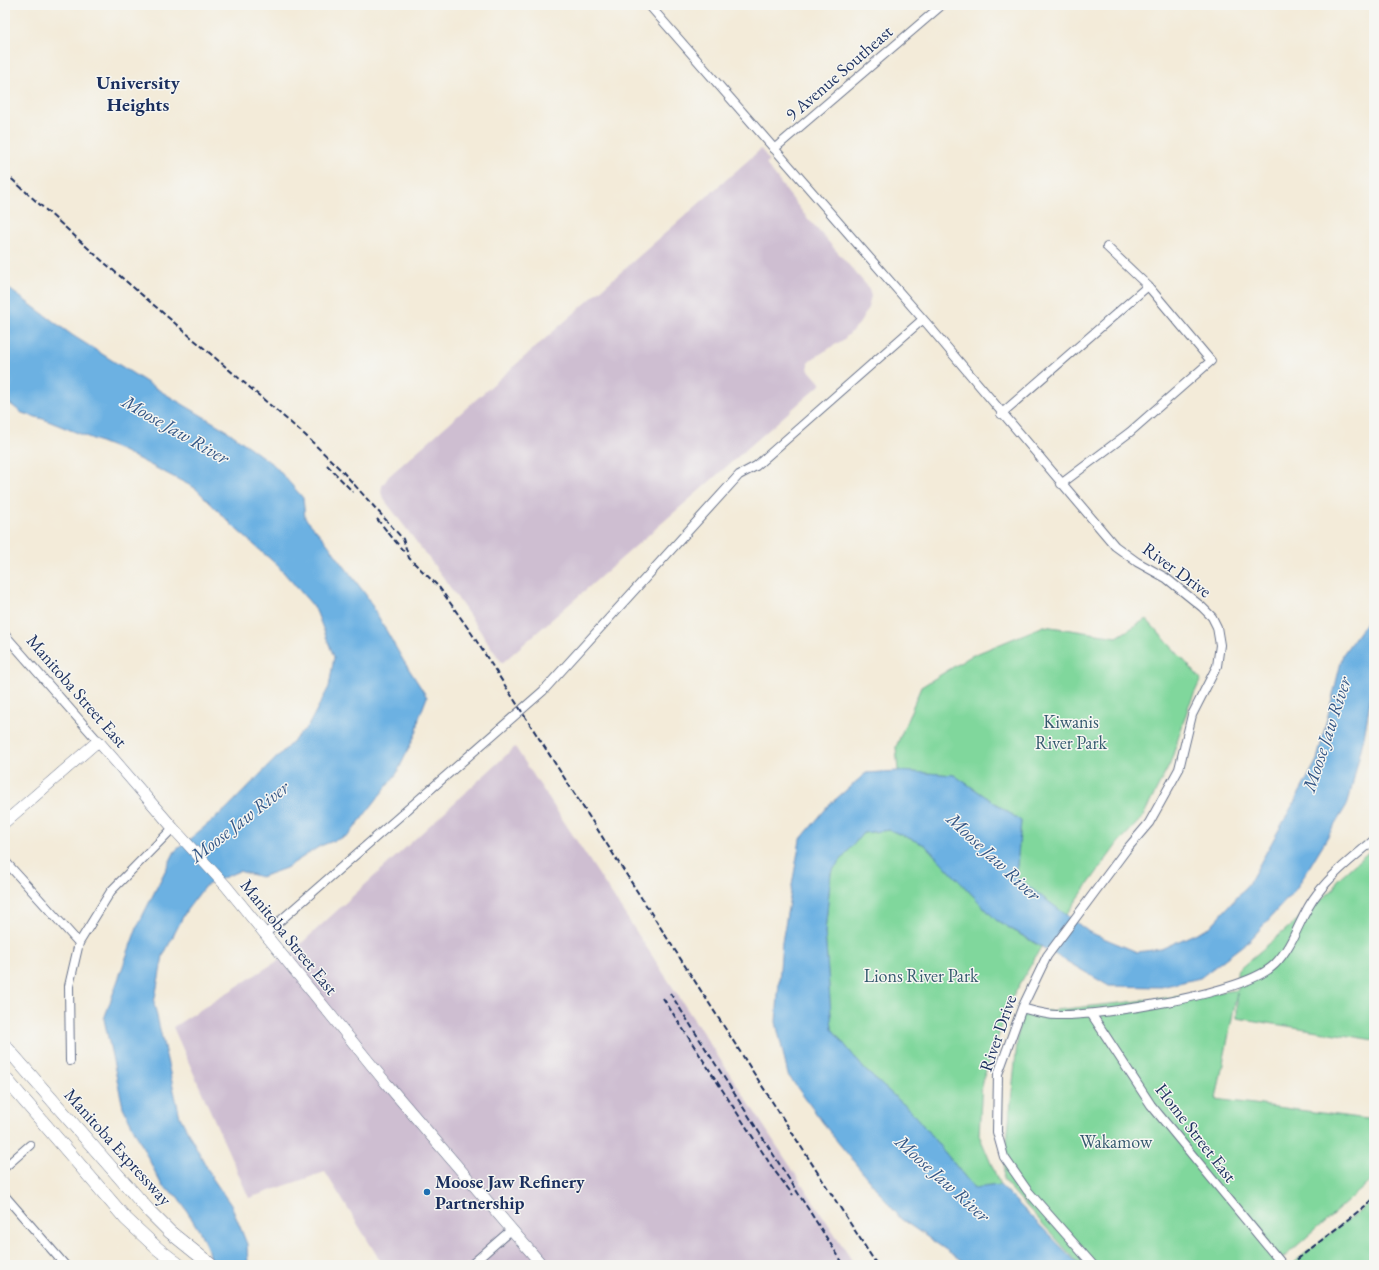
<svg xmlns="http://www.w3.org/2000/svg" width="1379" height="1270" viewBox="0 0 1379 1270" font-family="'EB Garamond',serif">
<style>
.industrial{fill:#cebed1}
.green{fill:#80d79c;stroke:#4e837d}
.water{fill:#6cb1e2;stroke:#4470a0}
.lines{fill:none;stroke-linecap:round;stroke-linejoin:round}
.street-casing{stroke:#677189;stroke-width:10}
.secondary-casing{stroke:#677189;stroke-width:12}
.primary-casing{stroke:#677189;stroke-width:14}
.street{stroke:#fff;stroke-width:8}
.secondary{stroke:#fff;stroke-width:11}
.primary{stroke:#fff;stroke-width:13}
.rail{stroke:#1b2f5e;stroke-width:2;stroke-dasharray:6 3;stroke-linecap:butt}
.poi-dot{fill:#1f6fb2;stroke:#f6f6f2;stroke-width:1.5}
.labels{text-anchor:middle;stroke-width:3;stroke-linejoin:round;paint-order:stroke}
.street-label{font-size:18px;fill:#1b2f5e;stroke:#f6f6f2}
.park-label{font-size:18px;fill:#34596e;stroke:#f6f6f2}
.poi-label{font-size:18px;font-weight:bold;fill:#1b2f5e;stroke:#f6f6f2;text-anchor:start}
.neighbourhood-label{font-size:19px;font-weight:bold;fill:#1b2f5e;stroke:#f6f6f2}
.water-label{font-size:19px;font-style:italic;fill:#335686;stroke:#f6f6f2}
</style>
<rect width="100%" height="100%" fill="#f6f6f2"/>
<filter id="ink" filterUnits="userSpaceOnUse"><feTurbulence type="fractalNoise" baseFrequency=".025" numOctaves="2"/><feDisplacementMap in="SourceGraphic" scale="8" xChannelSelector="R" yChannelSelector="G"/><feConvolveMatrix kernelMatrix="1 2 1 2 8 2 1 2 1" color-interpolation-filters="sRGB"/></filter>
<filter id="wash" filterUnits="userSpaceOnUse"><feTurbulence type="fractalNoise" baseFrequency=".012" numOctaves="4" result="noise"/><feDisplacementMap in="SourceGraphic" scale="16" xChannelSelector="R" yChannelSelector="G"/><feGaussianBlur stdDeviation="0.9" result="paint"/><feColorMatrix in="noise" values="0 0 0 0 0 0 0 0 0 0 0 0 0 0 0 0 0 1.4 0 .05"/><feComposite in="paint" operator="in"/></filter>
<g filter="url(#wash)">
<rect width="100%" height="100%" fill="#f3ebd9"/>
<path class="industrial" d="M761 149 769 160 766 164 804 214 868 287 871 296 867 311 859 324 843 340 812 359 808 363V369L821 384 502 663 443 577 383 498 381 492 382 486 389 476Z
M515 747 855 1265H383L325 1172 249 1198 173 1027 293 951Z"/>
<path class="green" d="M1146 619 1201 679 1189 705 1170 764 1142 818 1118 843 1066 915 1016 877 1021 821 954 775 898 771 896 747 921 687 971 656 1044 626 1117 637Z
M890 830 925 845 996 920 1041 947 1011 1000 982 1082 979 1135 1000 1185 974 1188 911 1111 865 1070 832 1029 825 932 831 872 863 833Z
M1374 847V1040L1237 1018V993L1216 1099 1374 1120V1178L1275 1265H1080L1003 1180 1020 1014 1238 990 1237 971 1335 888 1337 880Z
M1374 1199V1238L1368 1265 1292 1264Z"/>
<path class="water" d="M5 286 72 335 162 392 226 430 275 466 303 498 305 518 323 538 366 595 403 660 427 697 419 718 417 731 397 773 349 835 320 846 286 868 261 877 239 871 205 886 186 911 163 956 154 1003 180 1117 213 1179 231 1205 247 1244 248 1265H210L208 1250 200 1232 178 1197 162 1186 123 1107 104 1019 137 927 175 851 225 810 308 726 329 687 334 657 315 608 277 565 236 529 195 488 123 451 43 419 22 413 5 400Z
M1374 611V675L1365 732 1348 803 1296 889 1251 939 1200 978 1161 987 1109 986 996 920 925 845 890 830 863 833 831 872 825 932 832 1029 865 1070 911 1111 974 1188 1000 1185 1079 1265H968L901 1219 832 1135 788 1075 776 1022 782 942 800 840 829 805 866 773 898 771 954 775 1021 821 1016 877 1089 932 1137 952 1161 949 1210 927 1248 885 1301 790 1317 760 1343 654Z"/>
</g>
<g filter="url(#ink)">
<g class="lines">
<defs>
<path id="street" d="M649 5 929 326 1115 546 1137 562 1166 578 1202 607 1212 617 1217 627 1220 645 1217 666 1192 715 1179 769 1149 823 1126 850 1047 956 1022 1008 998 1074 997 1132 1004 1157 1027 1190 1093 1265
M774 149 942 5
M1001 414 1148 286
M1061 484 1130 432 1211 361 1148 286 1107 247
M5 635 98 741
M5 861 79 943
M265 934 543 691 739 475 756 466 922 320
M1022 1008C1033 1011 1046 1015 1057 1015 1101 1016 1246 994 1275 964 1295 944 1300 915 1317 894 1333 873 1354 857 1374 840
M1092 1015 1151 1105 1283 1265
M70 1061 69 986 79 943 111 891 173 828
M5 1167 30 1145
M5 1196 65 1265
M471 1265 511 1230"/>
<path id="secondary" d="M5 822 98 741 173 828 226 886 386 1083 542 1265"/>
<path id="primary" d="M5 1046 150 1212 170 1232 211 1265
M5 1078 126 1219 158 1249 179 1265"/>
</defs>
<use href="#street" class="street-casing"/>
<use href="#secondary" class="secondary-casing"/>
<use href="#primary" class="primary-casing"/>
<use href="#street" class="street"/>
<use href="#secondary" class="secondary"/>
<use href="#primary" class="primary"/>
<path class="rail" d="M5 173 99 258 305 435 342 471 403 539 409 558 439 587 472 634 877 1265
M327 465 353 492
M377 519 405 553
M670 993 844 1265
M663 998 774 1170 793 1195
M1290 1265 1374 1199
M1374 1265V1263"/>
</g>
</g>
<circle class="poi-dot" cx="427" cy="1192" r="4"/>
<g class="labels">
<g class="street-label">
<text transform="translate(839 73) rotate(-41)" y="6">9 Avenue Southeast</text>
<text transform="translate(1177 570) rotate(36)" y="6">River Drive</text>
<text transform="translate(77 691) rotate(49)" y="6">Manitoba Street East</text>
<text transform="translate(289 937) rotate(51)" y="6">Manitoba Street East</text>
<text transform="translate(998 1033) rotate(-71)" y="6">River Drive</text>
<text transform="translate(1196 1133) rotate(52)" y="6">Home Street East</text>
<text transform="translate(118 1147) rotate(48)" y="6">Manitoba Expressway</text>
</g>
<g class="park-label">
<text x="1071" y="728">Kiwanis<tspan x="1071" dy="21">River Park</tspan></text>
<text x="921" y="982">Lions River Park</text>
<text x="1116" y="1148">Wakamow</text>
</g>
<g class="poi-label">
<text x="435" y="1188">Moose Jaw Refinery<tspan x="435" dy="21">Partnership</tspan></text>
</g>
<g class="neighbourhood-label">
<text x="138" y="89">University<tspan x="138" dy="22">Heights</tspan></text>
</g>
<g class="water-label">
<text transform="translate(176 429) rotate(30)" y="7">Moose Jaw River</text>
<text transform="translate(1326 734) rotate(-72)" y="7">Moose Jaw River</text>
<text transform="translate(239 821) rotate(-38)" y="7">Moose Jaw River</text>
<text transform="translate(994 856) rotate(43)" y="7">Moose Jaw River</text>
<text transform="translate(943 1178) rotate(42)" y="7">Moose Jaw River</text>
</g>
</g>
<rect width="1379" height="1270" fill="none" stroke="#f6f6f2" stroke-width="20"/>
</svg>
